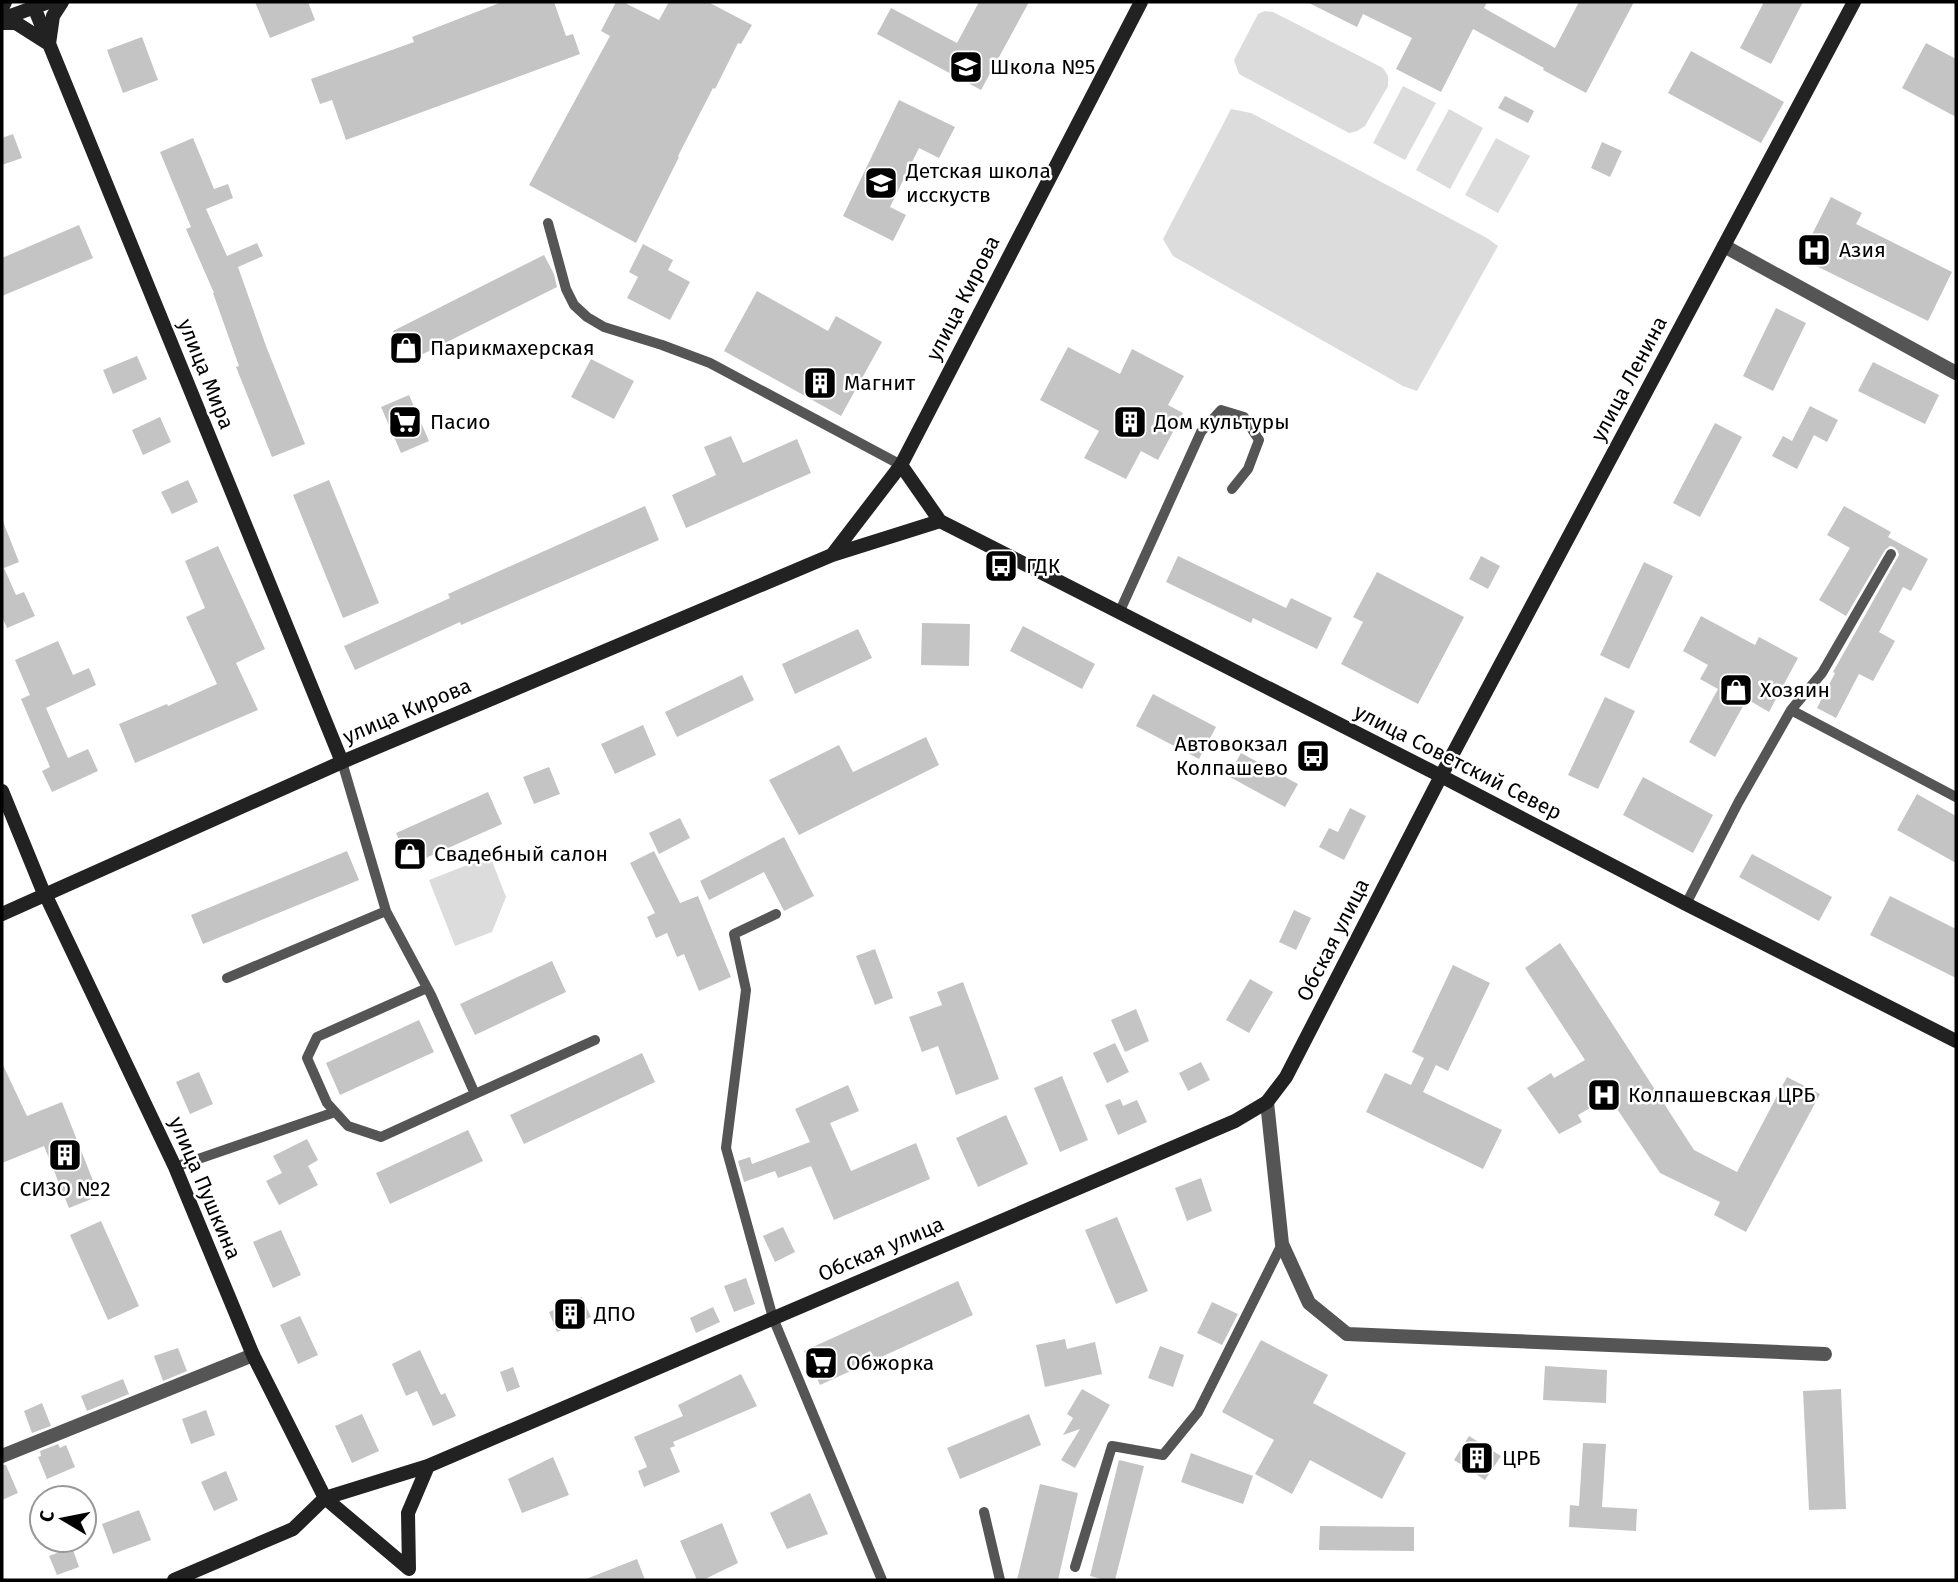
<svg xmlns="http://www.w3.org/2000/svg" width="1958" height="1582" viewBox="0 0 1958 1582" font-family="'Fira Sans',sans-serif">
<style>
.green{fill:#dcdcdc}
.building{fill:#c4c4c4}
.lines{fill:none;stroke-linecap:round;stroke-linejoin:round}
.lane{stroke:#555;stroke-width:10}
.street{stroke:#555;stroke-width:14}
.secondary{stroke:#222;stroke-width:14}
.labels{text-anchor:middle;stroke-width:5;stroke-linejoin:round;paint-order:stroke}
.poi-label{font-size:21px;fill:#000;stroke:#fff;text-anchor:start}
.street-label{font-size:21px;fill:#000;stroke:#fff}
</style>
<rect width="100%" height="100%" fill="#fff"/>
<path class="green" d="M1265 11 1273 12 1383 68 1388 76V86L1365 126 1357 131 1349 133 1239 74 1234 60 1258 14Z
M1403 86 1436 103 1405 160 1373 143Z
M1231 109 1251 113 1487 238 1498 246 1417 391 1403 386 1173 256 1163 239Z
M1449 109 1483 128 1450 189 1416 170Z
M1496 138 1530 156 1498 213 1465 195Z
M490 856 506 897 492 932 455 946 429 880Z"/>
<path class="building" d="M255 2H308L315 20 270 38Z
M502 2H554L566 36 573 34 580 54 346 140 332 100 320 104 311 79 414 42 412 37Z
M616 2H623L659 20 669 2H708L752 25 741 44 738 43 715 89 713 88 678 156 679 157 636 243 529 185 610 36 601 31Z
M979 2H1029L981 90 877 34 891 8 957 43Z
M1307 2H1487L1484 8 1555 48 1579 2H1634L1586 93 1543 70 1544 68 1473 29 1441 92 1396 69 1412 38 1363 14 1357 27Z
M1764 2H1803L1771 64 1740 48Z
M142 37 158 80 123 93 107 50Z
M1926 43 1956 59V117L1902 88Z
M1691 51 1784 102 1761 143 1668 93Z
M1505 96 1534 111 1528 123 1498 108Z
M899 100 955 127 939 158 919 148 890 207 906 215 893 241 843 216Z
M13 134 22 158 2 165V138Z
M193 138 214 189 228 184 233 198 206 209 227 256 257 243 263 256 238 267 266 346 305 444 272 457 236 367 239 366 213 293H214L186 229 191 227 160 152Z
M1602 142 1622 151 1610 177 1591 168Z
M1831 197 1862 213 1856 224 1952 272 1928 321 1800 258Z
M79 225 93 258 2 296V258Z
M643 244 673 260 668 270 690 282 670 320 627 298 638 277 629 272Z
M544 255 554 274 557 287 409 361 393 331Z
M757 291 828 331 836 316 882 342 841 416 724 351Z
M1776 308 1806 323 1773 391 1743 376Z
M1068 347 1120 374 1132 349 1184 376 1168 405 1183 413 1158 460 1141 451 1126 479 1084 458 1099 431 1040 400Z
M137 356 147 379 113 394 103 370Z
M591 359 634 381 614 419 571 397Z
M1873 362 1939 395 1925 424 1858 391Z
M409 395 429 441 401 453 381 407Z
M1810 406 1838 420 1827 442 1814 435 1797 469 1772 456 1783 436 1792 441Z
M160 417 171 442 143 455 132 430Z
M1715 423 1742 437 1700 517 1673 503Z
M731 436 743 463 797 439 811 473 686 528 672 495 716 475 704 447Z
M188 480 198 502 172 514 161 492Z
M329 480 379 603 343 618 293 495Z
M645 506 659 540 461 625 460 622 355 670 344 646 450 598 448 594Z
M1844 506 1891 532 1888 537 1928 559 1911 591 1903 587 1879 632 1895 641 1873 681 1859 674 1836 718 1817 708 1835 673 1833 672 1899 555 1898 551 1894 547 1890 546 1885 550 1846 616 1819 600 1850 548 1827 535Z
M2 519 19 562 4 568 16 595 24 592 35 616 7 628 2 617Z
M218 546 265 649 236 663 258 710 135 763 119 724 167 704 168 706 217 684 186 617 205 608 185 561Z
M1178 556 1286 608 1291 598 1332 618 1317 649 1253 618 1251 623 1166 582Z
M1481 556 1500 566 1488 589 1469 579Z
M1644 562 1673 576 1629 669 1600 655Z
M1377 572 1464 617 1418 704 1341 664 1363 622 1353 617Z
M1701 616 1755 645 1759 637 1798 658 1769 712 1747 699 1715 757 1689 742 1718 689 1700 679 1708 665 1683 651Z
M922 623 970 624 969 666 921 665Z
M1023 626 1095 664 1082 689 1010 651Z
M858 629 872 658 795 694 782 664Z
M58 641 73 675 89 668 96 685 46 708 68 758 88 749 98 771 52 792 42 771 50 767 21 699 30 695 15 660Z
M742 675 754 700 677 737 665 712Z
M1153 694 1216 727 1199 759 1136 726Z
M1605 697 1635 711 1598 789 1568 775Z
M643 725 656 755 615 774 601 744Z
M926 737 939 765 799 835 769 780 839 745 853 772Z
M1241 753 1298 784 1285 807 1228 776Z
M549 767 560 794 534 804 523 777Z
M1643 777 1713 815 1693 853 1623 815Z
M488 792 502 824 410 865 396 833Z
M1917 794 1956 816V863L1897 830Z
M1350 808 1366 816 1344 860 1319 847 1329 828 1338 832Z
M680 818 690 838 659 854 649 833Z
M784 837 814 896 784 911 764 872 709 900 700 881Z
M347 851 359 880 203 944 191 915Z
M654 851 680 903 698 896 731 977 699 991 684 954 677 957 667 933 656 938 647 917 655 913 630 863Z
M1752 854 1832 897 1819 921 1739 877Z
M1890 896 1956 929V978L1870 935Z
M1294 910 1311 918 1296 950 1279 942Z
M1560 943 1694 1150 1737 1172 1787 1077 1820 1094 1746 1232 1714 1215 1720 1202 1660 1173 1609 1097 1578 1115 1582 1122 1559 1134 1527 1088 1551 1073 1554 1078 1585 1060 1525 968Z
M875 949 893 998 875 1005 856 956Z
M552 961 566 992 475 1035 460 1004Z
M1453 965 1490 983 1448 1071 1436 1065 1423 1092 1502 1130 1483 1169 1366 1112 1385 1073 1411 1085 1424 1058 1412 1052Z
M1250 979 1273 992 1249 1033 1226 1020Z
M963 982 999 1079 956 1095 938 1046 922 1052 909 1017 942 1005 937 992Z
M1136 1009 1149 1041 1125 1052 1111 1020Z
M419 1020 434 1052 340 1095 326 1063Z
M1115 1043 1129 1072 1107 1083 1093 1053Z
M642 1053 655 1082 524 1144 510 1115Z
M1201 1062 1210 1080 1188 1091 1179 1073Z
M2 1063 27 1116 62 1102 99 1196 69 1208 44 1146 2 1163Z
M199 1072 213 1104 190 1114 176 1082Z
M1062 1076 1088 1140 1060 1152 1034 1088Z
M848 1085 859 1111 830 1123 851 1171 916 1143 930 1179 834 1220 811 1166 778 1178 775 1171 744 1182 738 1161 750 1157 752 1164 810 1142 795 1109Z
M1120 1099 1123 1106 1137 1100 1147 1122 1118 1135 1105 1105Z
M1006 1115 1028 1164 978 1187 956 1138Z
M468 1130 483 1161 390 1204 376 1173Z
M307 1139 318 1160 308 1166 318 1185 279 1205 266 1181 282 1173 273 1156Z
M1201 1178 1212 1211 1187 1221 1175 1188Z
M1117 1217 1148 1291 1116 1304 1085 1230Z
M101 1221 139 1306 108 1320 70 1235Z
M783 1227 795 1252 775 1262 763 1236Z
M281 1230 301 1275 273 1288 253 1242Z
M746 1278 755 1304 734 1312 724 1286Z
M958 1281 973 1315 820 1385 804 1351Z
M582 1297 591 1317 557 1332 549 1312Z
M1212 1302 1238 1314 1222 1345 1197 1333Z
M713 1307 720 1322 696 1333 690 1318Z
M300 1316 318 1355 298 1364 280 1325Z
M1065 1339 1067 1349 1095 1342 1102 1374 1045 1387 1036 1345Z
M1261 1340 1328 1375 1313 1403 1406 1453 1382 1499 1310 1460 1292 1494 1255 1474 1274 1440 1222 1412Z
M1160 1346 1184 1355 1173 1387 1148 1378Z
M178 1348 187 1371 163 1381 154 1356Z
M420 1350 441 1395 445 1393 456 1416 433 1426 417 1391 406 1396 392 1364Z
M1545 1366 1607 1370 1606 1403 1543 1400Z
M513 1367 520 1387 507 1392 500 1372Z
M741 1374 757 1406 673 1442 675 1446 670 1448 680 1472 644 1487 638 1471 647 1467 634 1437 683 1416 678 1405Z
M123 1379 129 1394 87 1411 81 1396Z
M1082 1389 1110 1405 1075 1468 1061 1460 1080 1429 1063 1435 1073 1418 1067 1414Z
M1841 1389 1846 1509 1809 1510 1803 1391Z
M42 1403 51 1426 32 1433 24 1411Z
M206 1410 215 1435 191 1444 182 1419Z
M362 1414 379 1451 352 1463 335 1426Z
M1029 1414 1041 1445 960 1479 947 1448Z
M1469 1436 1501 1456 1485 1480 1454 1460Z
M1583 1443 1606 1444 1602 1507 1637 1509 1636 1531 1569 1527 1570 1505 1579 1506Z
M58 1444 60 1448 66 1445 75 1467 47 1479 38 1457 41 1456 40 1451Z
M1191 1453 1253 1476 1243 1504 1181 1482Z
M553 1457 569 1495 522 1513 508 1479Z
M1119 1460 1144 1466 1115 1580H1105L1090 1576Z
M2 1465H6L18 1493 2 1500Z
M226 1471 238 1500 214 1511 201 1482Z
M1040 1484 1078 1493 1058 1580H1017Z
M810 1493 828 1534 787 1549 770 1513Z
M139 1510 151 1540 113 1554 102 1524Z
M722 1523 738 1563 703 1580H697L680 1541Z
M1320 1526 1414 1527V1551L1319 1550Z
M72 1547 79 1567 57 1575 49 1556Z
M637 1559 645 1580H586V1579Z"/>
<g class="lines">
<path class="lane" d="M548 223 566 289 574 305 587 317 604 327 662 345 710 363 901 465
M1119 613 1201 432 1221 410 1244 417 1259 440 1248 469 1232 489
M1791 710 1956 797
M342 762 386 911 431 995 475 1094 595 1040
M1686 904 1738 803 1791 710 1822 673 1891 554
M776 914 734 934 746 990 726 1148 773 1318 882 1580
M227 978 386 911
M427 988 317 1037 307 1058 327 1103 348 1126 381 1137 475 1094
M175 1167 335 1112
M984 1512 1000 1580
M1075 1567 1112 1446 1163 1455 1198 1412 1282 1244"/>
<path class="street" d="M1724 246 1956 373
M1267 1102 1282 1244 1309 1303 1347 1334 1825 1354
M2 1456 253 1355"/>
<path class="secondary" d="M32 2 342 762
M2 8 5 2
M2 19 49 2
M2 23H16L49 44 53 16 62 2
M901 465 940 521 1441 776 1686 904 1956 1041
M832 555 901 465 1141 2
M2 791 45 896
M46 896 175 1167 253 1355 325 1498 409 1569 408 1513 428 1466
M2 914 342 762 832 555 940 521
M174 1580 293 1529 325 1498 428 1466 1235 1121 1267 1102 1286 1077 1441 776 1854 2"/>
</g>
<defs>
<symbol id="school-square" viewBox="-11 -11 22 22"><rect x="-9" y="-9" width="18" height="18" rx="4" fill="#000" stroke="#fff"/><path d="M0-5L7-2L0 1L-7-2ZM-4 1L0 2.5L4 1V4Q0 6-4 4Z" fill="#fff"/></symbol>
<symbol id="hospital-square" viewBox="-11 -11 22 22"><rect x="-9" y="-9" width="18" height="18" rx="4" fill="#000" stroke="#fff"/><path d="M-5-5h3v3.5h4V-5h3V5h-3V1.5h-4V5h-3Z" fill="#fff"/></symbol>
<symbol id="shop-square" viewBox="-11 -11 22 22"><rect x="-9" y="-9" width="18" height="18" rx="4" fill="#000" stroke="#fff"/><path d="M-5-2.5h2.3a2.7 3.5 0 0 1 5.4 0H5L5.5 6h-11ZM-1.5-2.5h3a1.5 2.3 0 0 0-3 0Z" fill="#fff"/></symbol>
<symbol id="building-square" viewBox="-11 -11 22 22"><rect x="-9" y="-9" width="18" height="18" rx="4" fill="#000" stroke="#fff"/><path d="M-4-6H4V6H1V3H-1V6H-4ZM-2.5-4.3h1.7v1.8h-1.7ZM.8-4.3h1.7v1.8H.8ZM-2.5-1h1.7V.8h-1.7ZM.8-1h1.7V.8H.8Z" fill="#fff"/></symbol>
<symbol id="supermarket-square" viewBox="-11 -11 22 22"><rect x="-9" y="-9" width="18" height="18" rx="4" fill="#000" stroke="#fff"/><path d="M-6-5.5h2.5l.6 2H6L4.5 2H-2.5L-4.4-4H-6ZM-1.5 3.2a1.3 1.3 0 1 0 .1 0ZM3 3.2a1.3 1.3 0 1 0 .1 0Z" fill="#fff"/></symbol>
<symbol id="bus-square" viewBox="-11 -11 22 22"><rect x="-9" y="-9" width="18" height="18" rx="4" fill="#000" stroke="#fff"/><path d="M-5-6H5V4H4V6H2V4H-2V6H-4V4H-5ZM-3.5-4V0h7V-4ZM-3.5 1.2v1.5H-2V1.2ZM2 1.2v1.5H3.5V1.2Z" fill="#fff"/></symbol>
</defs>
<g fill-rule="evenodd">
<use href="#school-square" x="947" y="48" width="38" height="38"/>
<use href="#school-square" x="862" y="164" width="38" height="38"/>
<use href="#hospital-square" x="1795" y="231" width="38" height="38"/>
<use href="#shop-square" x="387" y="329" width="38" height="38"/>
<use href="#building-square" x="801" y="364" width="38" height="38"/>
<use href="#supermarket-square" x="386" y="403" width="38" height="38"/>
<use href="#building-square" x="1111" y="403" width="38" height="38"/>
<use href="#bus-square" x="982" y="547" width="38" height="38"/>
<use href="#shop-square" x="1717" y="671" width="38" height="38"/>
<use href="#bus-square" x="1294" y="737" width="38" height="38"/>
<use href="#shop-square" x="391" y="835" width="38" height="38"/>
<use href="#hospital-square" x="1585" y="1076" width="38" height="38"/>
<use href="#building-square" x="46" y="1136" width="38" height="38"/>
<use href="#building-square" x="551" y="1295" width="38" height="38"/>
<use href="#supermarket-square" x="802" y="1344" width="38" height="38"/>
<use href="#building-square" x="1458" y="1439" width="38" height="38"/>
</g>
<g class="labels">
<g class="poi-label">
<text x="990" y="74">Школа №5</text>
<text x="906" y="178">Детская школа<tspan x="906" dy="24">исскуств</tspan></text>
<text x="1839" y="257">Азия</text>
<text x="430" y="355">Парикмахерская</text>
<text x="844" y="390">Магнит</text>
<text x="430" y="429">Пасио</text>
<text x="1154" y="429">Дом культуры</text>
<text x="1026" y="573">ГДК</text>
<text x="1760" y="697">Хозяин</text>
<text x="1288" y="751" text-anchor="end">Автовокзал<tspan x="1288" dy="24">Колпашево</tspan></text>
<text x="434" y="861">Свадебный салон</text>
<text x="1628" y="1102">Колпашевская ЦРБ</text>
<text x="65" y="1196" text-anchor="middle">СИЗО №2</text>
<text x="594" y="1321">ДПО</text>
<text x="846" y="1370">Обжорка</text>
<text x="1502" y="1465">ЦРБ</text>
</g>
<g class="street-label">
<text transform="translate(963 298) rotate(-63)" y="7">улица Кирова</text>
<text transform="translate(206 374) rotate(68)" y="7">улица Мира</text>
<text transform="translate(1629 379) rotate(-62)" y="7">улица Ленина</text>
<text transform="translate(407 711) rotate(-23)" y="7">улица Кирова</text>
<text transform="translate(1458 762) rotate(27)" y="7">улица Советский Север</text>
<text transform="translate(1333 940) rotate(-63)" y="7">Обская улица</text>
<text transform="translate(205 1188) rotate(67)" y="7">улица Пушкина</text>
<text transform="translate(881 1249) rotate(-23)" y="7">Обская улица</text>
</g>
</g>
<rect width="1958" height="1582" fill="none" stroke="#000000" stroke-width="7"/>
<g transform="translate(63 1519) rotate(280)"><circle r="33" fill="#ffffff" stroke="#999999" stroke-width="2"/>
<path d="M0-5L12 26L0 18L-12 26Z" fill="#000000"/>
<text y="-10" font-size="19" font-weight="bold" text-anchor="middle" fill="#000000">С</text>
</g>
</svg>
